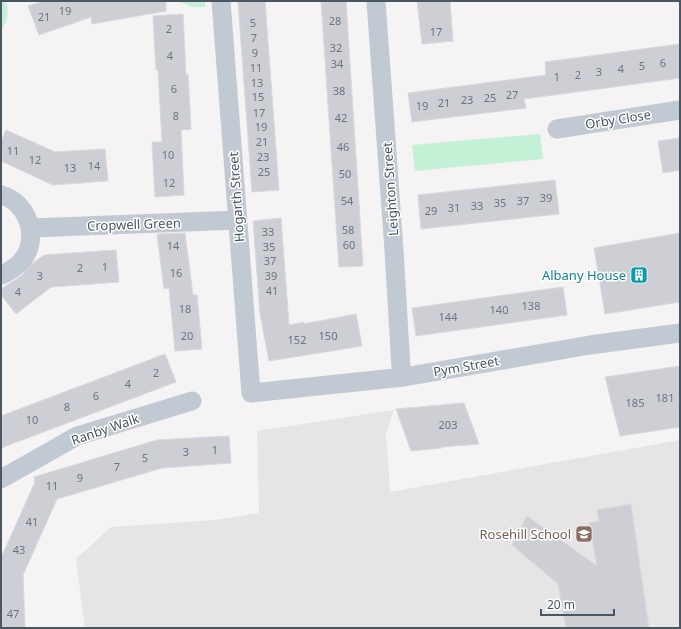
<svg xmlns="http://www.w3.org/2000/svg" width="681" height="629" viewBox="0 0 681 629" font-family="'Noto Sans',sans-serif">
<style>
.education{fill:#e6e4e5}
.green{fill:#c3f1d5}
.building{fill:#cdcfd5;stroke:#d7d9de}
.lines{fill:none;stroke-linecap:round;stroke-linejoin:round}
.street{stroke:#c1cad2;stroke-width:19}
.labels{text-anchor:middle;stroke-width:3;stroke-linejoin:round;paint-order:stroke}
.number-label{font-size:11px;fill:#6b747e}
.street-label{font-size:13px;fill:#4a5661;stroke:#fff}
.culture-label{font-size:13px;fill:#0d838f;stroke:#fff;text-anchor:end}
.education-label{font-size:13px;fill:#785e54;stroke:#fff;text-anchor:end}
</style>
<rect width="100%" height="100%" fill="#f5f3f3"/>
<path class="education" d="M394 410 386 434 390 492 680 440V628H85L76 559 111 527 214 520 259 513 257 431Z"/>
<path class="green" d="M1 1H6C9 13 8 21 1 30Z
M178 1H205V7H192Z
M540 134 543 159 415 171 412 145Z"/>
<path class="building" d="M44 1H166V11L92 24 91 17 39 35 28 6Z
M265 1 279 190 252 192 238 2Z
M321 1H346L363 266 339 267Z
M417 1H450L453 41 422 44Z
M183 14 186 75 188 74 191 129 181 130 184 195 155 197 152 142H162L158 70H156L153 16Z
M680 44V78L524 99 526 108 412 122 408 93 546 75 545 62Z
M6 130 55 152 105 149 108 181 53 185 1 161V142Z
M680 138V170L663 173 658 141Z
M555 180 559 214 421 229 418 195Z
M281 218 289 325 304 322V324L356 314 362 346 269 361 260 314 253 221Z
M185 233 193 295H197L202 349 175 351 169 288 164 289 157 234Z
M680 233V302L605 314 594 248Z
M116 250 119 282 51 287 16 314 1 295V289L21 276 33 263 44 255Z
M563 287 567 315 416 336 412 308Z
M165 354 176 382 1 448V416Z
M680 366V427L620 436 605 377Z
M464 403 479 444 442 447V448L411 451 396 409Z
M229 436 231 463 162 468 57 499 23 575 25 628H1V558L35 482 34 477 157 440Z
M631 504 649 628H566L558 584 512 545 527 516 597 566 589 523 599 521 597 510Z"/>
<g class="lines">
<path class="street" d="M221 1 251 393 404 377 590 345 680 333
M376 1 394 250 401 368 404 377
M557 129 680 110
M1 195C32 203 42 248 15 267 10 270 6 274 1 275
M31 228 238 220
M1 479 77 436 192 401"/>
</g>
<defs>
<symbol id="building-square" viewBox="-11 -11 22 22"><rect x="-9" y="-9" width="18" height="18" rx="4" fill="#0f9aa8" stroke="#fff"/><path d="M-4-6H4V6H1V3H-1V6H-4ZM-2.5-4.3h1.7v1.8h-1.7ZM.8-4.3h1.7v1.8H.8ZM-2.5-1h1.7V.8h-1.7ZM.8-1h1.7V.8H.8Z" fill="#fff"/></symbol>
<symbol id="school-square" viewBox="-11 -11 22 22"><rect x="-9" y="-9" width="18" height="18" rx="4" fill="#8d6e63" stroke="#fff"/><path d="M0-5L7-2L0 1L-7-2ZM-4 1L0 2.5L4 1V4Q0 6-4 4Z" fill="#fff"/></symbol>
</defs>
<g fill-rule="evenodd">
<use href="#building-square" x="629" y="265" width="20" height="20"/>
<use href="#school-square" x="574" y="524" width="20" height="20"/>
</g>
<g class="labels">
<g class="number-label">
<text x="65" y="15">19</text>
<text x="44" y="21">21</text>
<text x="335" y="25">28</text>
<text x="253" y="27">5</text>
<text x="169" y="33">2</text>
<text x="436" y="36">17</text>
<text x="254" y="42">7</text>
<text x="336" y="52">32</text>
<text x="255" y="57">9</text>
<text x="170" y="60">4</text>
<text x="663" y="67">6</text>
<text x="337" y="68">34</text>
<text x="642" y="70">5</text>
<text x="256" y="72">11</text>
<text x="621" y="73">4</text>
<text x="599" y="76">3</text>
<text x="578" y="79">2</text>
<text x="557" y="81">1</text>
<text x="257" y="87">13</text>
<text x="174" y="93">6</text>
<text x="339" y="95">38</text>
<text x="512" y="99">27</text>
<text x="258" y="101">15</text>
<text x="490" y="102">25</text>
<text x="467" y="104">23</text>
<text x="444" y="107">21</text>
<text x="422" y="110">19</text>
<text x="259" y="117">17</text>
<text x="176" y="120">8</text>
<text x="341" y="122">42</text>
<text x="261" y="131">19</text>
<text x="262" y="146">21</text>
<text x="343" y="151">46</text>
<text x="13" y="155">11</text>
<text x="168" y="159">10</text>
<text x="263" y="161">23</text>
<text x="35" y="164">12</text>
<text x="94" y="170">14</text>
<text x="70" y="172">13</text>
<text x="264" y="176">25</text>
<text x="345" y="178">50</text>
<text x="169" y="187">12</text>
<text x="546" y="202">39</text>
<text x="347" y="205">54</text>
<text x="523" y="205">37</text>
<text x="500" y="207">35</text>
<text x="477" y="210">33</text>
<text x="454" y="212">31</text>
<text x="431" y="215">29</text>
<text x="348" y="234">58</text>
<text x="268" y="236">33</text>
<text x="349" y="249">60</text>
<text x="173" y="250">14</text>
<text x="269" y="251">35</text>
<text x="270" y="265">37</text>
<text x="105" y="271">1</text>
<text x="80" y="272">2</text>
<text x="176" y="277">16</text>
<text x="40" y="280">3</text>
<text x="271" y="280">39</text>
<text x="272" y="295">41</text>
<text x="18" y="296">4</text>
<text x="531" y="310">138</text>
<text x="185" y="313">18</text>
<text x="499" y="314">140</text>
<text x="448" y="321">144</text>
<text x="187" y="340">20</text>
<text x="328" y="340">150</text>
<text x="297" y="344">152</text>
<text x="156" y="377">2</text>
<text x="128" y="388">4</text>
<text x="96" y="400">6</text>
<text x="665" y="402">181</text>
<text x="635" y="407">185</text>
<text x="67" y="411">8</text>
<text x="32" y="424">10</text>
<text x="448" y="429">203</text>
<text x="215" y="454">1</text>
<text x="186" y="456">3</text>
<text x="145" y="462">5</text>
<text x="117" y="471">7</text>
<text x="80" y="482">9</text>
<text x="52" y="490">11</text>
<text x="32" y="526">41</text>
<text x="19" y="554">43</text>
<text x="13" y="618">47</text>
</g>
<g class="street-label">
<text transform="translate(618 119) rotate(-9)" y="5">Orby Close</text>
<text transform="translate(390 189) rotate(-94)" y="5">Leighton Street</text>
<text transform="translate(236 197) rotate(-94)" y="5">Hogarth Street</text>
<text transform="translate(134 224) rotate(-2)" y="5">Cropwell Green</text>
<text transform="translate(466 366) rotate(-10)" y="5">Pym Street</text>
<text transform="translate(105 429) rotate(-19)" y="5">Ranby Walk</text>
</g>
<g class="culture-label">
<text x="626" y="280">Albany House</text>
</g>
<g class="education-label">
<text x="571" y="539">Rosehill School</text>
</g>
</g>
<rect width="681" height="629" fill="none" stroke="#4a5661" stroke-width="4"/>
<path d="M541 609v6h73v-6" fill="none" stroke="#4a5661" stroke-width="2"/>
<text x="547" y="609" font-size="12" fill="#4a5661" stroke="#ffffff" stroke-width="3" paint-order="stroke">20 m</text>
</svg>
